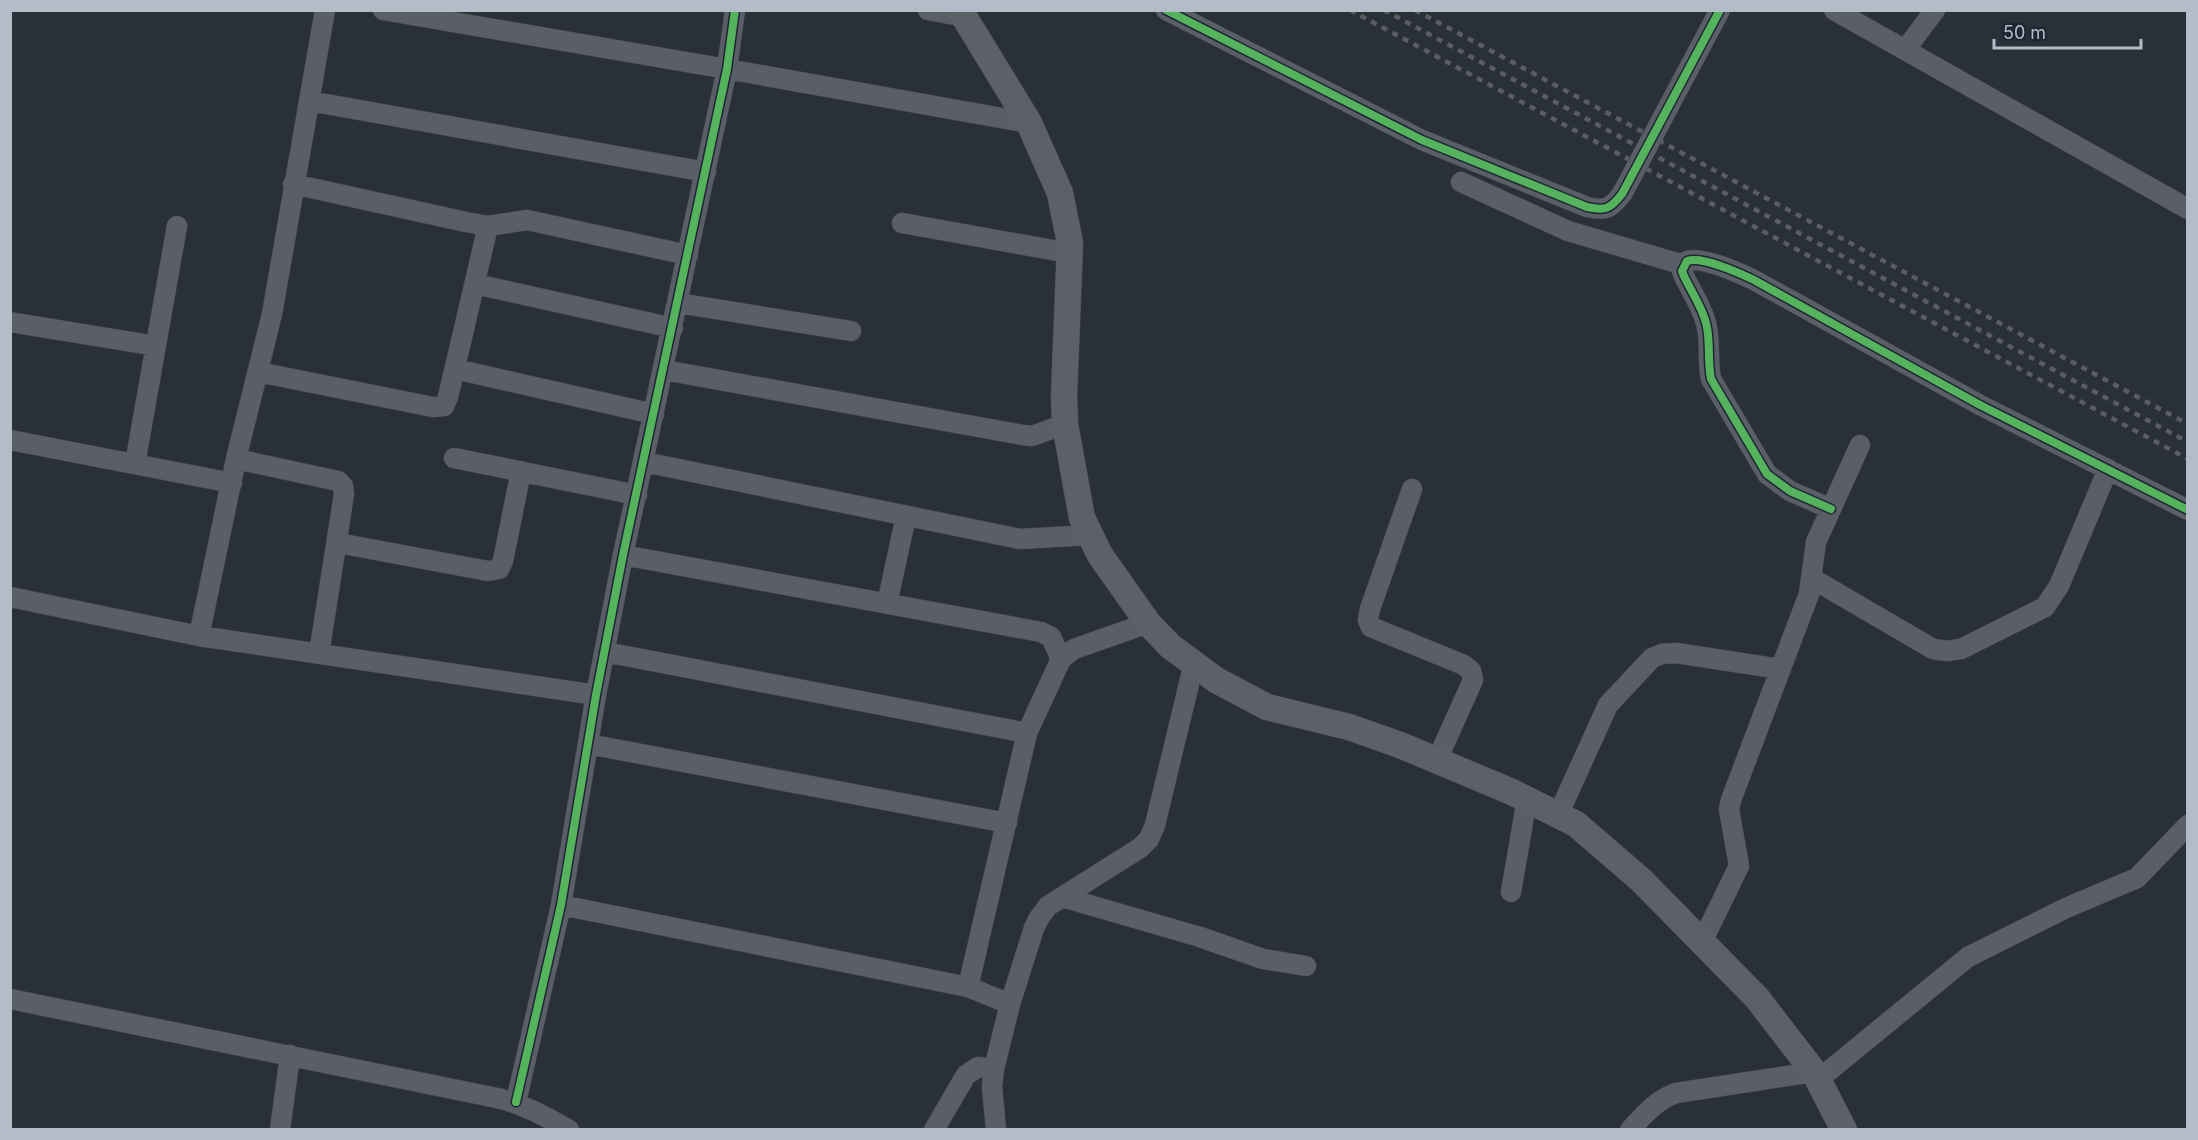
<svg xmlns="http://www.w3.org/2000/svg" width="2198" height="1140" viewBox="0 0 2198 1140" font-family="Inter,sans-serif">
<style>
.lines{fill:none;stroke-linecap:round;stroke-linejoin:round}
.minor-casing{stroke:#484c53;stroke-width:21}
.major-casing{stroke:#484c55;stroke-width:27}
.minor{stroke:#5a5e66;stroke-width:20}
.major{stroke:#5c6168;stroke-width:26}
.rail{stroke:#595d64;stroke-width:4.5;stroke-dasharray:6 6;stroke-linecap:butt}
.minor-bridge-casing{stroke:#484c53;stroke-width:21;stroke-linecap:butt}
.minor-bridge{stroke:#5a5e66;stroke-width:20}
.cycleway-casing{stroke:#1d2633;stroke-width:11}
.cycleway{stroke:#56b35d;stroke-width:8}
</style>
<rect width="100%" height="100%" fill="#2a3038"/>
<g class="lines">
<defs>
<path id="minor" d="M383 10 727 69 1029 123
M928 10 965 17
M1166 10 1422 140 1587 207C1606 211 1610 209 1622 194
M1834 10 2188 209
M1905 50 1935 10
M309 101 706 172
M1461 182 1568 231 1684 265
M293 184 466 222 488 226 527 220 688 255
M902 223 1069 253
M475 284 673 328
M678 303 851 331
M10 322 156 346
M455 369 654 414
M664 370 1023 435 1032 436 1065 424
M258 372 433 407 444 406 448 397 488 226
M10 440 232 483
M454 458 637 495
M236 459 338 481 343 486 344 494 319 654
M644 462 1020 539 1090 535
M135 464 177 226
M1412 489 1370 609 1368 620 1371 627 1464 665 1471 671 1473 680 1437 760
M1831 509 1790 491 1767 474 1711 379C1707 360 1711 341 1706 323 1702 307 1691 291 1684 276L1682 271 1687 261C1703 256 1739 273 1754 280L1980 405 2188 510
M338 543 488 571 499 569 503 561 521 471
M623 555 1041 632 1051 637 1061 659
M1813 579 1933 649 1947 651 1961 649 2045 607 2059 586 2108 469
M10 597 199 636 596 695
M887 604 906 516
M199 636 236 459 272 314 325 10
M605 652 1027 733
M588 744 1007 823
M1558 815 1608 705 1652 658 1662 654 1676 653 1781 669
M1511 892 1527 799
M1062 897 1200 937 1263 959 1306 966
M561 905 968 987 1010 1004
M1702 942 1739 866 1729 809 1731 800 1809 594 1816 542 1860 445
M968 987 1027 733 1061 659 1074 649 1148 623
M10 999 497 1098C523 1104 545 1116 569 1130
M1819 1079 1968 957 2066 908 2137 878 2188 825
M516 1102 561 905 596 695 623 555 727 69 735 10
M280 1130 290 1055
M934 1130 966 1075 978 1067 994 1069
M996 1130 992 1086 994 1069 1010 1004 1034 928 1039 918 1048 906 1140 848 1149 839 1155 825 1194 663
M1630 1130C1644 1115 1656 1100 1676 1093L1814 1072"/>
<path id="major" d="M960 10 1029 123 1060 193 1070 243 1064 396 1065 424 1082 518 1100 555 1148 623 1170 646 1216 680 1267 707 1349 727 1400 745 1512 792 1576 824 1641 880 1757 998 1814 1072 1844 1130"/>
</defs>
<use href="#minor" class="minor-casing"/>
<use href="#major" class="major-casing"/>
<use href="#minor" class="minor"/>
<use href="#major" class="major"/>
<path class="rail" d="M1350 10 2188 459
M1384 10 2188 442
M1415 10 2188 424"/>
<defs>
<path id="minor-bridge" d="M1622 194 1720 10"/>
</defs>
<use href="#minor-bridge" class="minor-bridge-casing"/>
<use href="#minor-bridge" class="minor-bridge"/>
<defs>
<path id="cycleway" d="M1166 10 1422 140 1587 207C1606 211 1610 209 1622 194L1720 10
M1831 509 1790 491 1767 474 1711 379C1707 360 1711 341 1706 323 1702 307 1691 291 1684 276L1682 271 1687 261C1703 256 1739 273 1754 280L1980 405 2188 510
M516 1102 561 905 596 695 623 555 727 69 735 10"/>
</defs>
<use href="#cycleway" class="cycleway-casing"/>
<use href="#cycleway" class="cycleway"/>
</g>
<rect width="2198" height="1140" fill="none" stroke="#b4bcc9" stroke-width="24"/>
<path d="M1994 39v9h147v-9" fill="none" stroke="#b4bcc9" stroke-width="3"/>
<text x="2003" y="39" font-size="18" fill="#b4bcc9" stroke="#1d2633" stroke-width="4.5" paint-order="stroke">50 m</text>
</svg>
